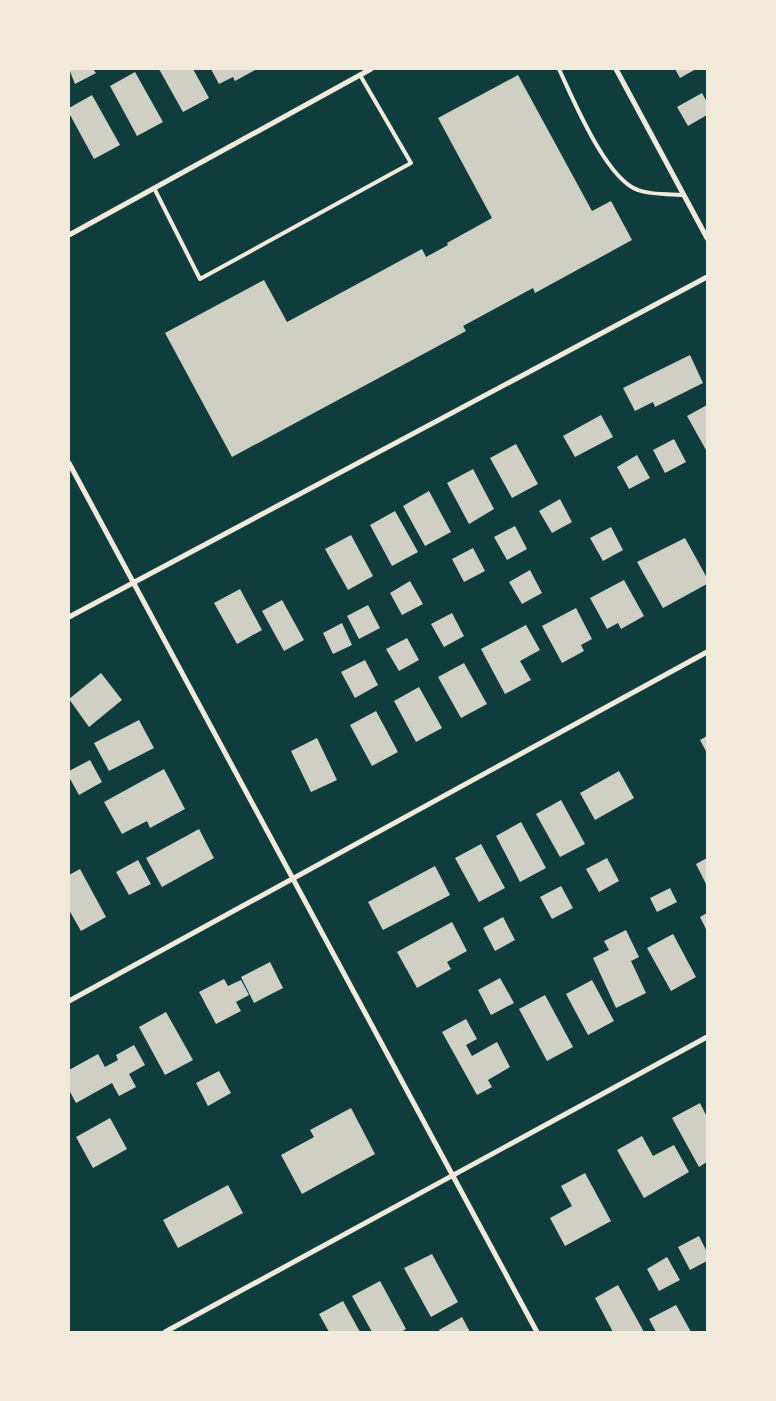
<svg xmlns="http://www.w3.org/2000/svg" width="776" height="1401" viewBox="0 0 776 1401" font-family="'Titillium Web',sans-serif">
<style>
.building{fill:#cfcfc3}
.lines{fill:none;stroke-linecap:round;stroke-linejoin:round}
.service{stroke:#f1e9da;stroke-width:4}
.minor{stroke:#f1e9da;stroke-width:5}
</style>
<rect width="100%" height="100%" fill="#0f3d3e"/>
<path class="building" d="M69 69H93L96 73 75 84Z
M159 69H193L209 98 183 112Z
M211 69H257L235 81 233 77 219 84Z
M675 69H696L680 78Z
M135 72 163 122 137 136 110 86Z
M518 75 592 211 611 201 632 240 535 293 533 288 463 326 466 331 232 457 165 333 264 280 287 322 422 249 426 257 448 245 447 243 492 218 438 118Z
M702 93 707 102V115L688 126 677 107Z
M92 95 120 145 94 159 69 113V108Z
M690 355 703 383 655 407 653 402 635 411 623 388Z
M707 405V449L706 450 687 416Z
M601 415 613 437 575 457 563 436Z
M674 439 686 462 665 473 653 450Z
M516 444 538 484 512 498 490 458Z
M637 455 650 478 629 489 617 467Z
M473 469 494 509 469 524 447 483Z
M429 491 451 532 425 546 403 506Z
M560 499 572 522 552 533 539 511Z
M395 511 418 552 392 566 370 525Z
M515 526 527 549 507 560 494 537Z
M611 527 623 550 603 561 590 538Z
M351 535 373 576 348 590 325 549Z
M685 538 707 578V584L663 608 637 562Z
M473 548 485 571 464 582 452 559Z
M530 570 542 593 522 604 509 582Z
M624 580 644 616 621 629 618 623 607 629 590 598Z
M410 581 423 604 402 615 390 593Z
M240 589 262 630 237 644 214 603Z
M282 600 304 640 284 651 262 611Z
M368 605 380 628 359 639 347 616Z
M576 608 592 639 581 645 584 651 562 663 542 626Z
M452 613 464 636 444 647 431 624Z
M342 623 352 645 333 654 323 633Z
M526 625 540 650 520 661 531 680 505 694 481 649Z
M407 638 419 660 399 671 386 649Z
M365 660 378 685 355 698 341 672Z
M464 663 487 704 461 718 438 677Z
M101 673 122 700 89 727 69 699Z
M419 687 442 728 416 742 394 701Z
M376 711 398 752 372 766 350 725Z
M139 720 154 748 109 771 94 743Z
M707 736V753L700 740Z
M317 738 337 780 311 792 291 751Z
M90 760 102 782 79 795 69 777V771Z
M164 769 185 809 150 828 147 821 122 834 104 802Z
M619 771 634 798 595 820 580 793Z
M561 800 585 844 560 857 536 814Z
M521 822 546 868 520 882 496 836Z
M199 829 214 858 162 887 146 858Z
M481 844 505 888 479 902 455 858Z
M607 858 619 881 599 892 586 869Z
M707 858V886L696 864Z
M138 860 151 884 129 895 116 872Z
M435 866 450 895 383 930 368 902Z
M80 869 106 917 81 931 69 910V875Z
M561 886 573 908 552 919 540 897Z
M670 888 677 902 657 912 650 898Z
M707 913V931L700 917Z
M503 917 515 940 495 951 483 928Z
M452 922 467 951 447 962 451 969 417 988 397 952Z
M626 930 639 957 631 961 646 993 616 1008 593 958 609 950 604 941Z
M673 934 696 977 671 991 647 948Z
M270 962 283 988 254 1003 241 977Z
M500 978 514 1003 491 1015 478 990Z
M224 979 228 986 241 980 249 995 236 1002 241 1011 216 1024 199 992Z
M592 980 614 1021 588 1035 566 994Z
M545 995 573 1047 547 1061 519 1009Z
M166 1012 193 1060 165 1075 139 1027Z
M466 1019 477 1039 466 1045 472 1056 497 1042 510 1067 488 1080 492 1087 477 1095 442 1032Z
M134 1045 145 1065 129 1074 136 1087 119 1096 112 1083 76 1103 69 1090V1070L98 1054 105 1067 118 1060 116 1055Z
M219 1071 231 1093 208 1106 196 1083Z
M700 1103 707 1117V1162L699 1167 672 1118Z
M351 1108 375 1154 302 1194 281 1155 314 1137 310 1130Z
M110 1118 127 1149 93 1168 76 1137Z
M642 1136 653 1156 674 1145 689 1172 644 1198 617 1150Z
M585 1173 611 1221 565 1246 550 1218 572 1206 561 1186Z
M228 1185 243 1213 178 1248 163 1220Z
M699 1236 707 1252V1261L690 1270 678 1247Z
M432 1254 458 1302 431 1317 404 1268Z
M667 1257 680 1280 659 1291 647 1269Z
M380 1281 406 1329 401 1332H372L352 1296Z
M618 1285 644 1332H613L595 1298Z
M343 1301 360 1332H329L319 1314Z
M676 1305 691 1332H656L649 1319Z
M462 1317 470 1332H440L439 1330Z"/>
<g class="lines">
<path class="service" d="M559 69C573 99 606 179 638 190 651 195 670 194 684 195
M154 188 200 279 411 163 360 75"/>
<path class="minor" d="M616 69 707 238
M69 235 371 69
M69 463 537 1332
M69 617 707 277
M69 1001 707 652
M165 1332 707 1037"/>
</g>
<rect width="776" height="1401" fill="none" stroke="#f1e9da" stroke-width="140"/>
</svg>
